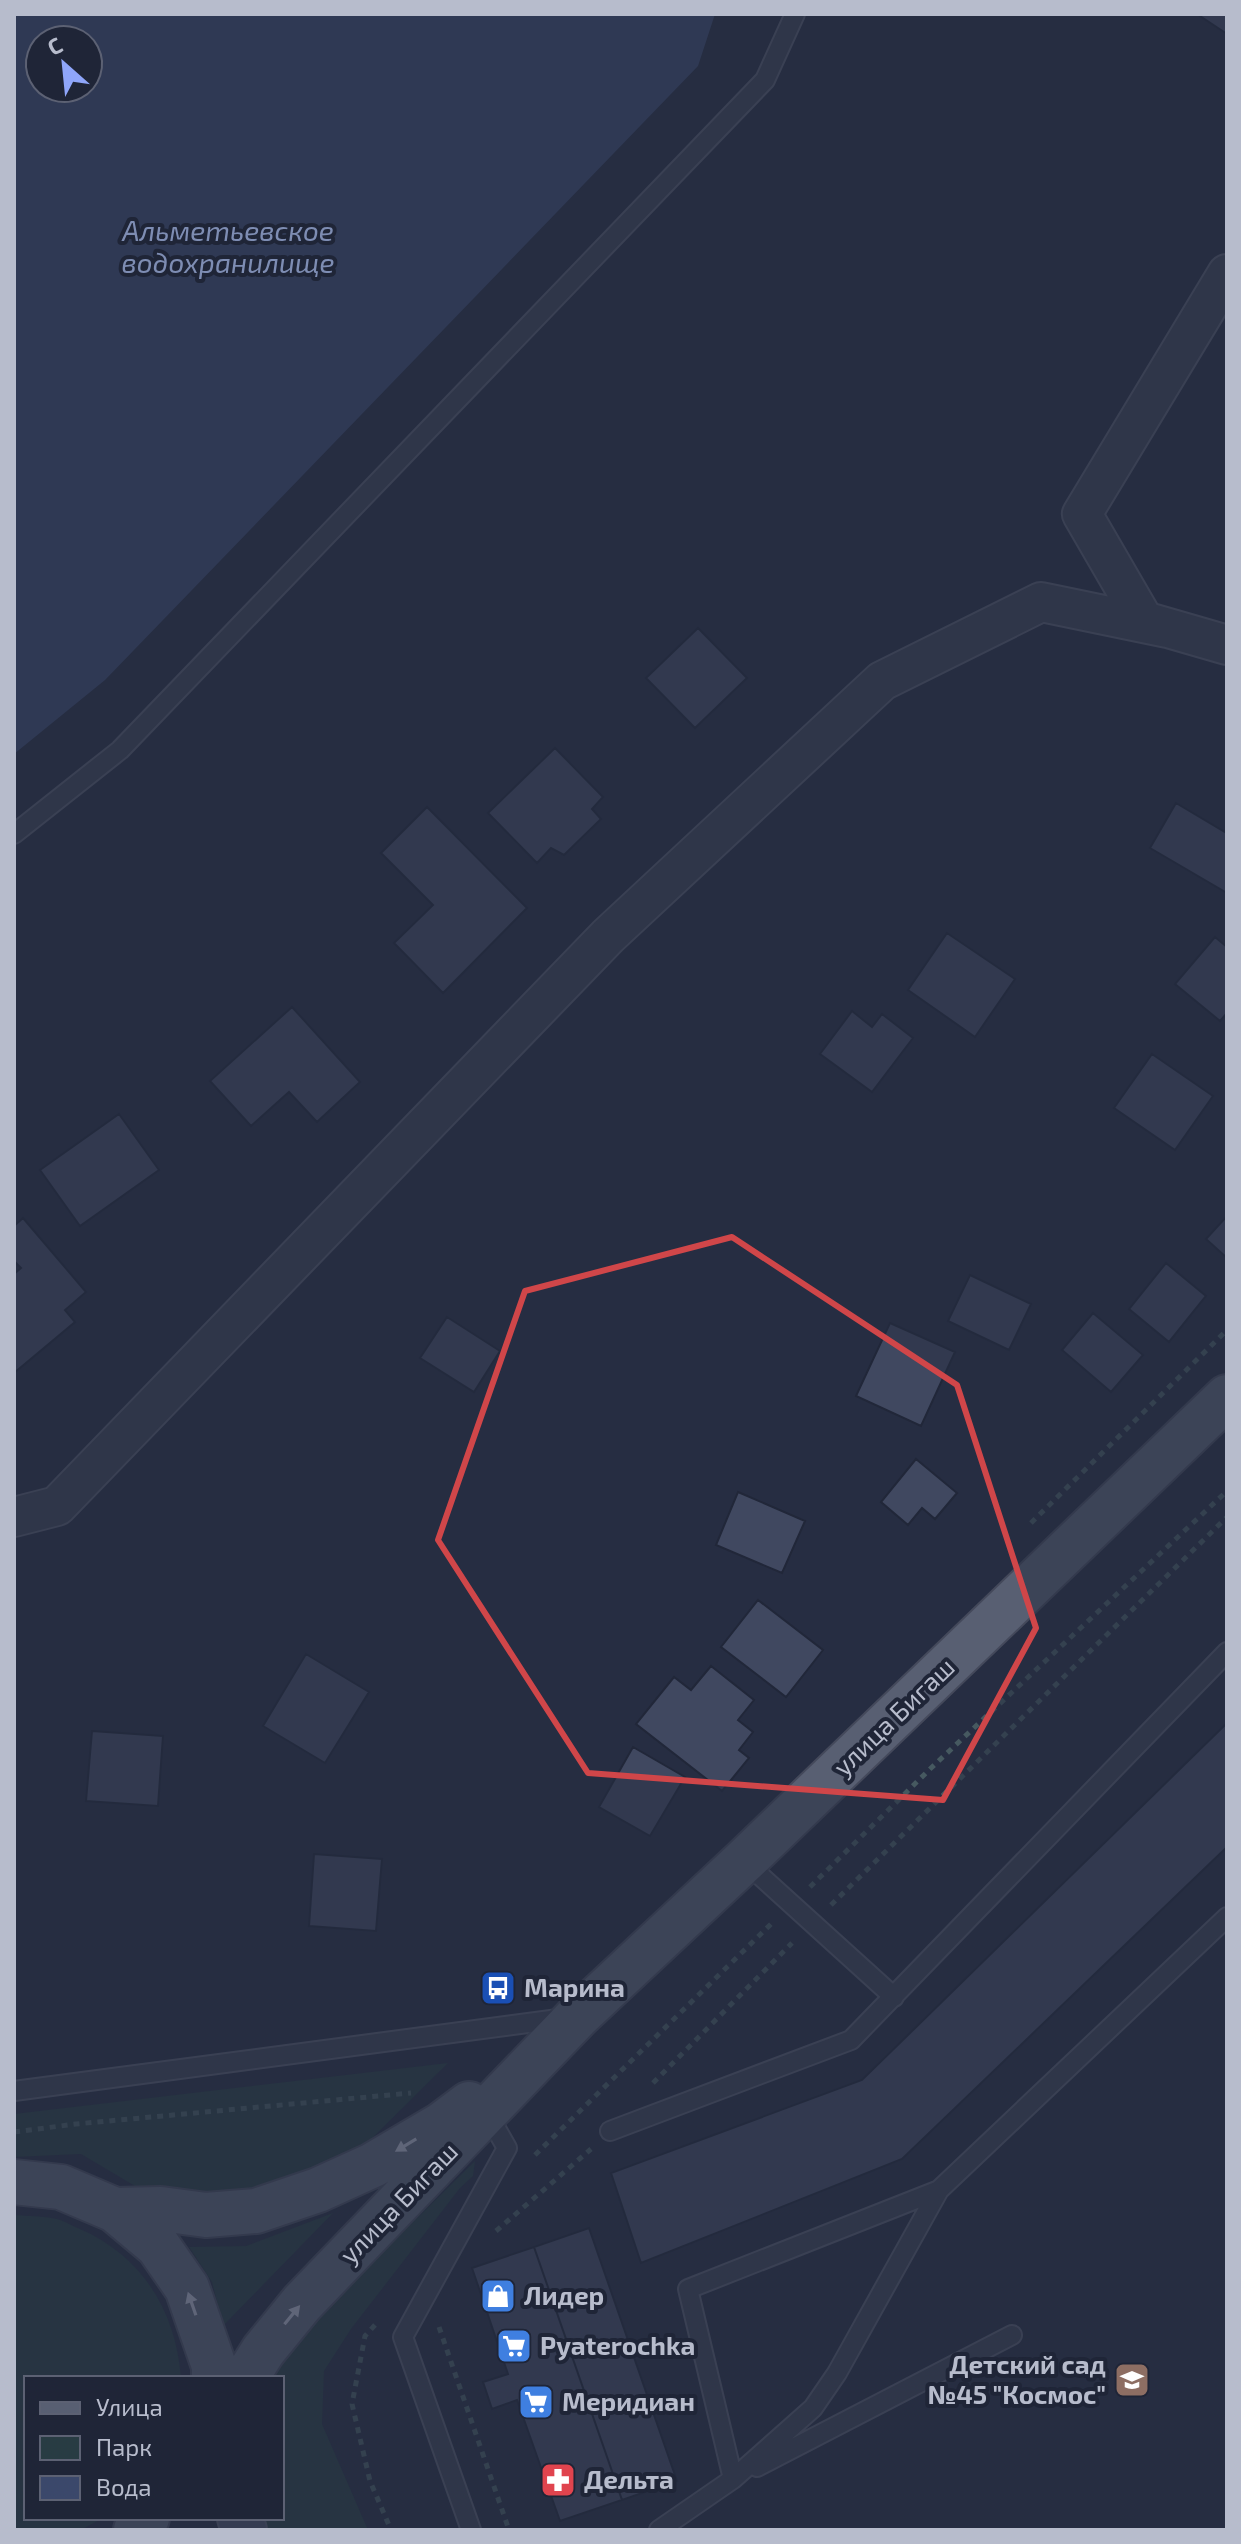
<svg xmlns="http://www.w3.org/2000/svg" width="1241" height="2544" viewBox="0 0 1241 2544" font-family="'Exo 2',sans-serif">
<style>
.green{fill:#283c43}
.water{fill:#3b486b;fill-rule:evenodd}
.building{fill:#404860;stroke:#212739;stroke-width:2}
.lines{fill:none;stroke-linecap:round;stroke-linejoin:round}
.lane-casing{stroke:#525869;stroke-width:22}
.street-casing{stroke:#525869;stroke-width:42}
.secondary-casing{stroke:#525869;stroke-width:48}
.primary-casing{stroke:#44495b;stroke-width:48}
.path{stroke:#465960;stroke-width:5;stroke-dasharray:6 6;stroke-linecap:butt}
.lane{stroke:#3a4052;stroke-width:18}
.street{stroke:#3a4052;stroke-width:38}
.secondary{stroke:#484e65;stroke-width:44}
.primary{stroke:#585f72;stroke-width:44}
.oneway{fill:#a4a9ba}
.marked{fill:none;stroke:#d04649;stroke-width:6;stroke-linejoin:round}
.labels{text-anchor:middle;stroke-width:8;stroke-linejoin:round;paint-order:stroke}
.street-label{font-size:26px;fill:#b7bccc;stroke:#1f2537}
.poi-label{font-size:26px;font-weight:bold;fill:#b7bccc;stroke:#1f2537;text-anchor:start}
.water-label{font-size:28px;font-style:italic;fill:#7e8db3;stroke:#1f2537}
</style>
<rect width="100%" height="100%" fill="#262d42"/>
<path class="green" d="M448 2063 348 2162 202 2204 145 2192 81 2154 14 2157V2114Z
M475 2161 473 2176 460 2188 351 2329 324 2371 322 2424 368 2530H260L257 2518H282V2378H263L276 2357Z
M333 2213 223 2326 212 2282 189 2247 246 2246Z
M14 2215C28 2216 43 2216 57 2219 65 2221 72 2226 80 2229 142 2256 176 2311 181 2378H26V2518H103L81 2530H14Z"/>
<path class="water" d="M14 14H715L698 66 105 680 14 754ZM40 40H88V88H40Z"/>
<path class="building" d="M1197 14H1227V34Z
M698 628 747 678 695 728 646 678Z
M555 748 603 797 592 809 601 819 564 855 551 848 537 863 488 813Z
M1176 803 1225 832 1227 828V893L1150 848Z
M427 807 527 908 443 993 394 943 433 905 381 853Z
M947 933 1015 979 975 1037 908 990Z
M1215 937 1227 947V1013L1220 1021 1175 984Z
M292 1007 360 1082 317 1122 289 1092 251 1126 210 1081Z
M852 1011 872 1027 882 1014 913 1038 872 1092 820 1054Z
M1152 1054 1213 1096 1175 1150 1114 1108Z
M119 1114 159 1170 80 1226 40 1170Z
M1227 1216V1258L1206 1239Z
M23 1218 86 1292 65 1310 75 1322 14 1373V1274L21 1268 14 1261V1226Z
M1166 1263 1206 1296 1169 1342 1129 1309Z
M970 1275 1031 1304 1009 1350 948 1321Z
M1093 1313 1143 1355 1111 1392 1062 1350Z
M447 1317 500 1351 474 1392 420 1358Z
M890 1323 955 1352 921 1426 856 1396Z
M916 1459 957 1493 935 1519 922 1508 908 1525 881 1502Z
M738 1492 805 1521 782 1573 716 1545Z
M758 1600 823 1650 786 1697 721 1647Z
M306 1654 369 1692 325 1763 263 1726Z
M711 1666 754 1700 738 1720 753 1732 739 1750 749 1758 722 1791 636 1724 674 1677 691 1690Z
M1227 1723V1847L902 2159 641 2263 611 2173 862 2080Z
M92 1731 163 1736 158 1806 86 1801Z
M633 1747 685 1777 650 1836 599 1807Z
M314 1854 382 1859 376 1931 309 1926Z
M589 2228 677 2481 622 2500 534 2247Z
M534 2247 622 2500 560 2521 517 2400 492 2409 483 2382 508 2374 472 2268Z"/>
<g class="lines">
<defs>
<path id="lane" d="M14 834 120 750 765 80 795 14
M744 1861 894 1997
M14 2091 566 2018
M610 2131 851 2040 1227 1652
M757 2467 1012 2335
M733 2479 688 2289 939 2190
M471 2530 403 2337 507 2148 487 2113
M659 2530 733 2479 813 2408 837 2373 939 2190 1227 1917"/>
<path id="street" d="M1227 274 1082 514 1144 621 1227 645
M14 1517 57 1506 608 936 882 681 1041 602 1167 628"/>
<path id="secondary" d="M240 2518 244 2530"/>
<path id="primary" d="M14 2182 61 2187 115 2210 158 2246 187 2288 214 2366V2378
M115 2210 161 2209 206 2215 256 2211 318 2190 373 2165 441 2125 469 2104
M246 2378 263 2351 302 2303 577 2017 744 1861 1227 1397
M136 2530 147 2518"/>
</defs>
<use href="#lane" class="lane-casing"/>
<use href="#street" class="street-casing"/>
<use href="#secondary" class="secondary-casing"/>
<use href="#primary" class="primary-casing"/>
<path class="path" d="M1031 1523 1227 1330
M810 1887 930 1769 1227 1491
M831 1905 1227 1517
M653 2083 792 1943
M14 2132 76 2124 411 2093
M535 2155 771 1924
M496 2231 591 2149
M375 2325 365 2336 352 2404 370 2481 391 2530
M439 2327 509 2530"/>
<use href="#lane" class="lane"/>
<use href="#street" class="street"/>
<use href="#secondary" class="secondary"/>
<use href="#primary" class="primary"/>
</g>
<defs><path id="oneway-solid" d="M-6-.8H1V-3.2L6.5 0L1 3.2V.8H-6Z" transform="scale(2)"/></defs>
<g class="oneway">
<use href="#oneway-solid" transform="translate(406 2145) rotate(149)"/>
<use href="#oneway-solid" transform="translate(192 2304) rotate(-109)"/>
<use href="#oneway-solid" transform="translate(292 2315) rotate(-51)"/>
</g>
<path d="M0 0H1241V2544H0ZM732 1237 957 1385 1036 1628 943 1800 588 1773 438 1540 525 1291Z" fill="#262d42" fill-opacity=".55" fill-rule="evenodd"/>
<path class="marked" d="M732 1237 957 1385 1036 1628 943 1800 588 1773 438 1540 525 1291Z"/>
<defs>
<symbol id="bus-square" viewBox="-11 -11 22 22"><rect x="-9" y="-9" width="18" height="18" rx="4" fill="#1a4fb4" stroke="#1f2537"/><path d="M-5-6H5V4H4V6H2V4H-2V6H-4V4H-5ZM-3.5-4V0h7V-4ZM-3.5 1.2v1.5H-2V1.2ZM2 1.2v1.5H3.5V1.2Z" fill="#fff"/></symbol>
<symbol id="shop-square" viewBox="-11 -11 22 22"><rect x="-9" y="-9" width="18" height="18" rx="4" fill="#3f7fe0" stroke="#1f2537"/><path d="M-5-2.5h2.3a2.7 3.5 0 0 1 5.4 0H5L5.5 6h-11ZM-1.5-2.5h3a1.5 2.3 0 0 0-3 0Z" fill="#fff"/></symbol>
<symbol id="supermarket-square" viewBox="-11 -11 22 22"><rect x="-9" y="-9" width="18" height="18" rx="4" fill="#3f7fe0" stroke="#1f2537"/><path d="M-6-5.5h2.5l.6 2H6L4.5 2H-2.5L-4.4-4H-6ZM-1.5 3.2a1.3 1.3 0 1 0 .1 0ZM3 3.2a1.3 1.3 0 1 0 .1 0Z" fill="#fff"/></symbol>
<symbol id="school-square" viewBox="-11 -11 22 22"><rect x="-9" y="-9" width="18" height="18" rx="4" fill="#8d6e63" stroke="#1f2537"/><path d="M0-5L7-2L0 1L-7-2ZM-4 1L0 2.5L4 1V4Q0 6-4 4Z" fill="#fff"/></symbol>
<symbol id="pharmacy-square" viewBox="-11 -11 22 22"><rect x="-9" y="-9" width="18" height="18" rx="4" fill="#e0444e" stroke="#1f2537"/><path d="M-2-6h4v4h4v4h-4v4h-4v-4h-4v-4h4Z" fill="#fff"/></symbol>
</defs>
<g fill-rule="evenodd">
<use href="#bus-square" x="478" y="1968" width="40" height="40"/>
<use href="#shop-square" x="478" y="2276" width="40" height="40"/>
<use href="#supermarket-square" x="494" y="2326" width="40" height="40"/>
<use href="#school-square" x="1112" y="2360" width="40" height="40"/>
<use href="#supermarket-square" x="516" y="2382" width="40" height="40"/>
<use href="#pharmacy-square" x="538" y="2460" width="40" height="40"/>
</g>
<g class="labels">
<g class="street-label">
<text transform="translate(894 1717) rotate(-44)" y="9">улица Бигаш</text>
<text transform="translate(399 2203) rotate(-46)" y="9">улица Бигаш</text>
</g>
<g class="poi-label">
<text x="524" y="1997">Марина</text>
<text x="524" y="2305">Лидер</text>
<text x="540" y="2355">Pyaterochka</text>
<text x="1106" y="2374" text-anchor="end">Детский сад<tspan x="1106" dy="30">№45 "Космос"</tspan></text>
<text x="562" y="2411">Меридиан</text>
<text x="584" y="2489">Дельта</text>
</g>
<g class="water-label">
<text x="228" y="241">Альметьевское<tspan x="228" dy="32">водохранилище</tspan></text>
</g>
</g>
<rect width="1241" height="2544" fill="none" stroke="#b7bccc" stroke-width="32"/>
<rect x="24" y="2376" width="260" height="144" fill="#1f2537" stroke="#5c6173" stroke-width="2"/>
<rect x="40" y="2402" width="40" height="12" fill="#585f72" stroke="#5c6173" stroke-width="2"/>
<text x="96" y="2416" font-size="24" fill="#b7bccc">Улица</text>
<rect x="40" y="2436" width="40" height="24" fill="#283c43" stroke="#5c6173" stroke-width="2"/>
<text x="96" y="2456" font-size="24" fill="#b7bccc">Парк</text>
<rect x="40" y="2476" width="40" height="24" fill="#3b486b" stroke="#5c6173" stroke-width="2"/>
<text x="96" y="2496" font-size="24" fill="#b7bccc">Вода</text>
<g transform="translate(64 64) rotate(333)"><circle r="38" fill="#1f2537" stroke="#5c6173" stroke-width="2"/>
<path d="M0-6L14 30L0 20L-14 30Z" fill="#8fa6fa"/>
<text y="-12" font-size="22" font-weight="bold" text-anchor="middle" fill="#b7bccc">С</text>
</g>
</svg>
